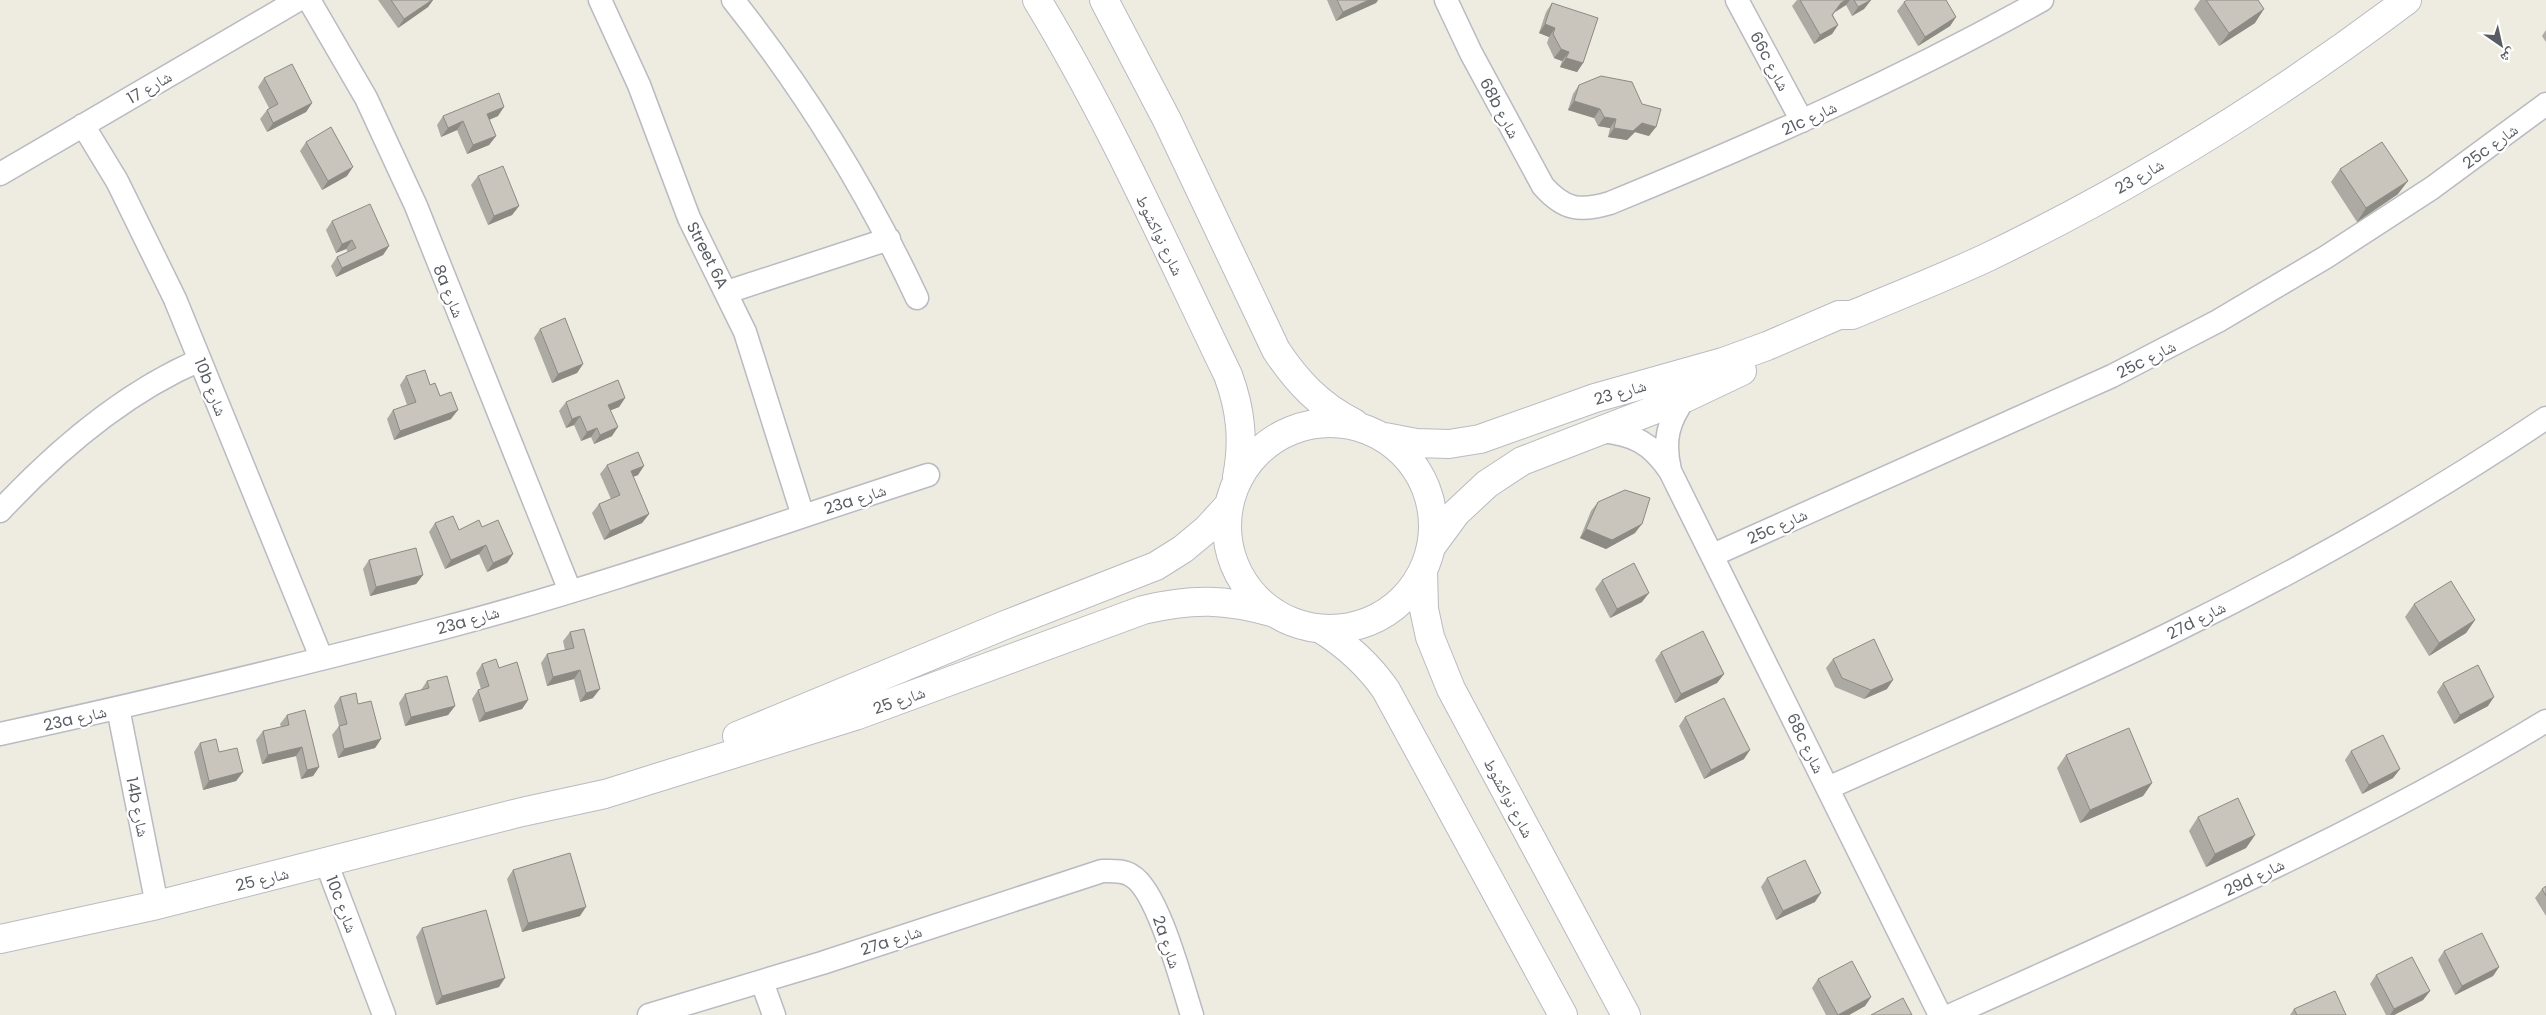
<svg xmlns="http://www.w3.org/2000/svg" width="2546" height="1015" viewBox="0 0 2546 1015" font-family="Poppins,'Noto Naskh Arabic',sans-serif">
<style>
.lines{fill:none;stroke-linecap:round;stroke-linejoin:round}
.minor-casing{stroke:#b8bbc1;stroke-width:25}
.tertiary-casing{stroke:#b8bbc1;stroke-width:30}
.minor{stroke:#fff;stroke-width:22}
.tertiary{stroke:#fff;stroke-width:28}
.wall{fill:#ada9a3}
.shaded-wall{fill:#8d8a84}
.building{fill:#c9c5bd;stroke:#8d8a84}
.labels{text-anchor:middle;stroke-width:4.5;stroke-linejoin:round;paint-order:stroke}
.street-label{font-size:16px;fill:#595d63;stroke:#fff}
</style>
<rect width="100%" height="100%" fill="#eeebe0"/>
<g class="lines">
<defs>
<path id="minor" d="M309 0 366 98 416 206 570 591
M600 0 639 85 689 218 745 332 803 516
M733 0C807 93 867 191 917 298
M1446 0 1471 53 1543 186C1564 210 1580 212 1610 203 1757 143 1903 78 2042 0
M1737 0 1802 121
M83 125 117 181 175 299 321 657
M0 174 298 0
M727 292 889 239
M1600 431C1634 434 1651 443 1670 471L1940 1015
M1670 470C1663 441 1668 421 1685 398
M0 511C57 450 123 393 200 360
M1713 555 2112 376 2218 321 2326 257 2432 188 2546 104
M118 708 157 905
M0 734C148 702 296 666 443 628 607 585 767 527 928 475
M1828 788C1943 736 2060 688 2173 632 2302 569 2427 498 2546 418
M326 862 384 1015
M762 982 774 1015
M649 1015 822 963 1102 871C1112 871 1124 870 1132 876 1158 891 1182 984 1192 1015
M1951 1015C2153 924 2357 836 2546 721"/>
<path id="tertiary" d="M1037 0C1110 120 1167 249 1228 375 1241 410 1244 441 1237 477
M1104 0 1167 120 1276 350C1297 382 1320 406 1354 423
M1227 526a103 103 0 1 1 206 0a103 103 0 1 1-206 0Z
M1385 437 1416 443 1449 444 1480 439 1595 398 1723 362 1767 346 1839 315H1852C1897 296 1943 278 1988 257 2135 186 2276 99 2407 0
M1431 547 1456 513 1487 484 1522 461 1685 398 1742 371
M1423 570 1424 609 1430 637 1451 689 1626 1015
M1321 629C1348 646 1368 664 1386 690L1563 1015
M737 736 1005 625 1156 566 1183 549 1207 529 1228 506
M0 939 157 905 522 812 605 794 855 716 1143 610C1193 598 1226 599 1275 613"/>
</defs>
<use href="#minor" class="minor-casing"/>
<use href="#tertiary" class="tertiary-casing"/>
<use href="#minor" class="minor"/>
<use href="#tertiary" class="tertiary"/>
</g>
<path class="wall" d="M378 0H433L428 7 398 28Z
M1327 0H1378L1376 3 1336 21Z
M1797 0H1871L1864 9 1852 16 1846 5 1835 12 1833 15 1838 25 1832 34 1814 44 1792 6Z
M2200 0H2258L2255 23 2219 46 2194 9Z
M1904 2 1956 17 1950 26 1918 46 1897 11Z
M1552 3 1583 63 1577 72 1560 67 1562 61 1554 58 1547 43 1549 37 1539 33 1546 12Z
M2546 30V42L2542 36Z
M264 78 312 103 306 112 267 132 260 119 267 110 269 108 258 87Z
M1579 85 1649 136 1635 132 1627 140 1608 137 1610 128 1598 126 1594 118 1568 110 1573 94Z
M443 116H498L489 120 496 136 489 145 467 154 457 130 441 137 437 125Z
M306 142 347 176 322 190 300 151Z
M2340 169 2398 194 2357 222 2331 182Z
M478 176 519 206 512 215 488 225 471 185Z
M332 221 389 246 383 255 336 277 331 266 337 257 348 252 346 249 336 253 326 230Z
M540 329 583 364 577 373 552 383 534 338Z
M406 376 430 385 440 396 451 419 394 440 387 419 393 410 407 405 400 385Z
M625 398 619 407 610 410 612 436 594 444 591 437 581 441 574 425 566 428 559 411 566 402Z
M607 465 638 475 633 477 649 514 642 523 604 540 592 513 599 504 611 499 600 474Z
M1598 502 1635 533 1606 549 1580 538 1591 511Z
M435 523 459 530 482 527 513 554 507 563 487 572 479 554 445 569 429 532Z
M369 560 423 575 416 584 370 596 363 569Z
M1602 580 1642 602 1610 618 1595 589Z
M2414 604 2475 620 2466 633 2429 656 2405 617Z
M570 632 593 698 580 702 574 679 547 686 541 663 547 654 565 650 563 641Z
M1661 652 1724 674 1717 683 1675 703 1655 660Z
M1833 659 1887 689 1864 699 1835 687 1826 668Z
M482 664 499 668 528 700 522 709 479 722 472 699 478 690 481 689 476 673Z
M427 681 455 706 448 715 405 726 399 703 405 694 421 690Z
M2443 683 2488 706 2454 724 2437 692Z
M340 697 358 704 381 739 375 748 338 758 332 735 339 726 334 706Z
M287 715 319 767 313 776 301 779 296 756 262 764 256 740 263 731 281 727 280 724Z
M1685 717 1744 759 1704 779 1679 726Z
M200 743 219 752 243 772 236 781 203 790 194 752Z
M2351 751 2400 769 2393 778 2362 794 2345 760Z
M2066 755 2152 783 2143 796 2080 823 2057 768Z
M2198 817 2255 835 2246 848 2206 867 2189 831Z
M513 870 580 916 522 932 507 879Z
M1767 878 1815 902 1776 920 1761 887Z
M2546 886V916L2535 898 2542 889Z
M422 928 499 987 436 1005 416 937Z
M2444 951 2499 967 2493 976 2455 995 2438 960Z
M2376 975 2430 991 2423 1000 2394 1015H2386L2370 984Z
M1818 979 1871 997 1865 1006 1849 1015H1826L1812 988Z
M2294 1009 2346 1015H2290Z"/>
<path class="shaded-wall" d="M432 0H433L428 7 398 28 404 19Z
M1369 0H1378L1376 3 1336 21 1343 12Z
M1846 0H1850L1846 5 1835 12 1841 3Z
M1871 0 1864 9 1852 16 1858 7Z
M2264 9 2255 23 2219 46 2229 33Z
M1956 17 1950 26 1918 46 1925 37Z
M1545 24 1555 28 1549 37 1539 33Z
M1838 25 1832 34 1814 44 1820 35Z
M1561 49 1569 52 1562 61 1554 58Z
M1566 58 1583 63 1577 72 1560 67Z
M1574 101 1600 109 1594 118 1568 110Z
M312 103 306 112 267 132 273 123Z
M504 107 498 116 481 123 487 114Z
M1604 117 1616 119 1610 128 1598 126Z
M463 121 457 130 441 137 448 128Z
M1642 123 1656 127 1649 136 1635 132 1627 140 1608 137 1614 128Z
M496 136 489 145 467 154 473 145Z
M353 167 347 176 322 190 328 181Z
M2408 181 2398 194 2357 222 2366 208Z
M519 206 512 215 488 225 494 216Z
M352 240 346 249 336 253 342 244Z
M389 246 383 255 336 277 342 268Z
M583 364 577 373 552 383 558 374Z
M625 398 619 407 602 414 608 405Z
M458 410 451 419 394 440 400 431Z
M580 416 574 425 566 428 572 419Z
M618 427 612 436 594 444 600 435Z
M597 428 591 437 581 441 587 432Z
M644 466 638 475 624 480 631 471Z
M649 514 642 523 604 540 610 531Z
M1642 524 1635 533 1606 549 1580 538 1586 529Z
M486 545 479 554 445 569 451 560Z
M513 554 507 563 487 572 493 563Z
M423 575 416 584 370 596 376 587Z
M1649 593 1642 602 1610 618 1617 609Z
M2475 620 2466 633 2429 656 2439 643Z
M580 670 574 679 547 686 553 677Z
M1724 674 1717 683 1675 703 1681 694Z
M1893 680 1887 689 1864 699 1871 690Z
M600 689 593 698 580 702 586 693Z
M2494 697 2488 706 2454 724 2460 715Z
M528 700 522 709 479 722 485 713Z
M455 706 448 715 405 726 411 717Z
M381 739 375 748 338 758 344 749Z
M302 747 296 756 262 764 268 755Z
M1750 750 1744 759 1704 779 1711 770Z
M319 767 313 776 301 779 307 770Z
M2400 769 2393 778 2362 794 2369 785Z
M243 772 236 781 203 790 209 781Z
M2152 783 2143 796 2080 823 2090 810Z
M2255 835 2246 848 2206 867 2215 854Z
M1821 893 1815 902 1776 920 1783 911Z
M586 907 580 916 522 932 528 923Z
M2499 967 2493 976 2455 995 2462 986Z
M505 978 499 987 436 1005 442 996Z
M2430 991 2423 1000 2394 1015H2390L2394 1009Z
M1871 997 1865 1006 1849 1015H1838Z"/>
<path class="building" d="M391 0H432L404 19Z
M1337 0H1369L1343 12Z
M1800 0H1846L1841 3 1832 15 1838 25 1820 35Z
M1854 0H1871L1858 7Z
M1907 0H1946L1956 17 1925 37 1904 2Z
M2206 0H2258L2264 9 2229 33Z
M1552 3 1598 18 1583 63 1566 58 1569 52 1561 49 1553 34 1555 28 1545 24Z
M292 64 312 103 273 123 267 110 278 104 264 78Z
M1601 76 1632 82 1642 104 1661 109 1656 127 1642 123 1633 131 1614 128 1616 119 1604 117 1600 109 1574 101 1579 85Z
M499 93 504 107 487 114 496 136 473 145 463 121 448 128 443 116Z
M331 127 353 167 328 181 306 142Z
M2382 142 2408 181 2366 208 2340 169Z
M503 166 519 206 494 216 478 176Z
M370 204 389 246 342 268 337 257 356 248 352 240 342 244 332 221Z
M565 318 583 364 558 374 540 329Z
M425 370 430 385 435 383 440 396 451 392 458 410 400 431 393 410 416 402 406 376Z
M618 380 625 398 608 405 618 427 600 435 597 428 587 432 580 416 572 419 566 402Z
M638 452 644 466 631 471 649 514 610 531 599 504 620 495 607 465Z
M1625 490 1650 498 1642 524 1612 540 1586 529 1598 502Z
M453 516 459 530 479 520 482 527 498 520 513 554 493 563 486 545 451 560 435 523Z
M416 548 423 575 376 587 369 560Z
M1634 563 1649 593 1617 609 1602 580Z
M2451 581 2475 620 2439 643 2414 604Z
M584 629 600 689 586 693 580 670 553 677 547 654 574 648 570 632Z
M1703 631 1724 674 1681 694 1661 652Z
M1874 639 1893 680 1871 690 1842 678 1833 659Z
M496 659 499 668 517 662 528 700 485 713 478 690 489 686 482 664Z
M2478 665 2494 697 2460 715 2443 683Z
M447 676 455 706 411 717 405 694 429 688 427 681Z
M356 693 358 704 371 701 381 739 344 749 339 726 347 724 340 697Z
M1724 698 1750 750 1711 770 1685 717Z
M305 710 319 767 307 770 302 747 268 755 263 731 289 725 287 715Z
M2129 728 2152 783 2090 810 2066 755Z
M2383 735 2400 769 2369 785 2351 751Z
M216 739 219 752 237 748 243 772 209 781 200 743Z
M2238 798 2255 835 2215 854 2198 817Z
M570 853 586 907 528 923 513 870Z
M1805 860 1821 893 1783 911 1767 878Z
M2546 886V896L2542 889Z
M486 910 505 978 442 996 422 928Z
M2482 933 2499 967 2462 986 2444 951Z
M2412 957 2430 991 2394 1009 2376 975Z
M1852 961 1871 997 1838 1015 1818 979Z
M2335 991 2346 1015H2297L2294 1009Z
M1903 998 1912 1015H1871Z"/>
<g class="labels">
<g class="street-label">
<text transform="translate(1770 61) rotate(62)" y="6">66c شارع</text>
<text transform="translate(149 87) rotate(-30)" y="6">شارع 17</text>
<text transform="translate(1500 108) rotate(62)" y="6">68b شارع</text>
<text transform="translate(1809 118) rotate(-25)" y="6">21c شارع</text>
<text transform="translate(2490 146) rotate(-36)" y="6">25c شارع</text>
<text transform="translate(2139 176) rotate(-30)" y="6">شارع 23</text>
<text transform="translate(1160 235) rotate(64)" y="6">شارع نواكشوط</text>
<text transform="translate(708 255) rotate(63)" y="6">Street 6A</text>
<text transform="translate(449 291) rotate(68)" y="6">8a شارع</text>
<text transform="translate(2146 359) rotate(-27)" y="6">25c شارع</text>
<text transform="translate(211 387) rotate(68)" y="6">10b شارع</text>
<text transform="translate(1620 392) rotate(-16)" y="6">شارع 23</text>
<text transform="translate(855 499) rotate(-18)" y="6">23a شارع</text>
<text transform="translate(1777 526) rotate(-24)" y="6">25c شارع</text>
<text transform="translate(468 620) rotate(-16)" y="6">23a شارع</text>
<text transform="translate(2196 620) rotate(-27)" y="6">27d شارع</text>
<text transform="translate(899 700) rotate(-19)" y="6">شارع 25</text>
<text transform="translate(75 718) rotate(-13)" y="6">23a شارع</text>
<text transform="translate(1806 743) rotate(64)" y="6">68c شارع</text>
<text transform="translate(1509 798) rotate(62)" y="6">شارع نواكشوط</text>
<text transform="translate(138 807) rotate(79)" y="6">14b شارع</text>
<text transform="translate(2254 877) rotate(-26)" y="6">29d شارع</text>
<text transform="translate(262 879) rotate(-14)" y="6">شارع 25</text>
<text transform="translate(342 904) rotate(69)" y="6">10c شارع</text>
<text transform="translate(891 940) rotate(-18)" y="6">27a شارع</text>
<text transform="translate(1167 942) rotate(71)" y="6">2a شارع</text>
</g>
</g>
<g transform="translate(2501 45) rotate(146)" stroke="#ffffff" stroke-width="4" paint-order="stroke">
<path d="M0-4L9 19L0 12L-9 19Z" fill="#595d63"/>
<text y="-8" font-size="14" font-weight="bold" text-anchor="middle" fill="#595d63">ش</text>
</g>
</svg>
